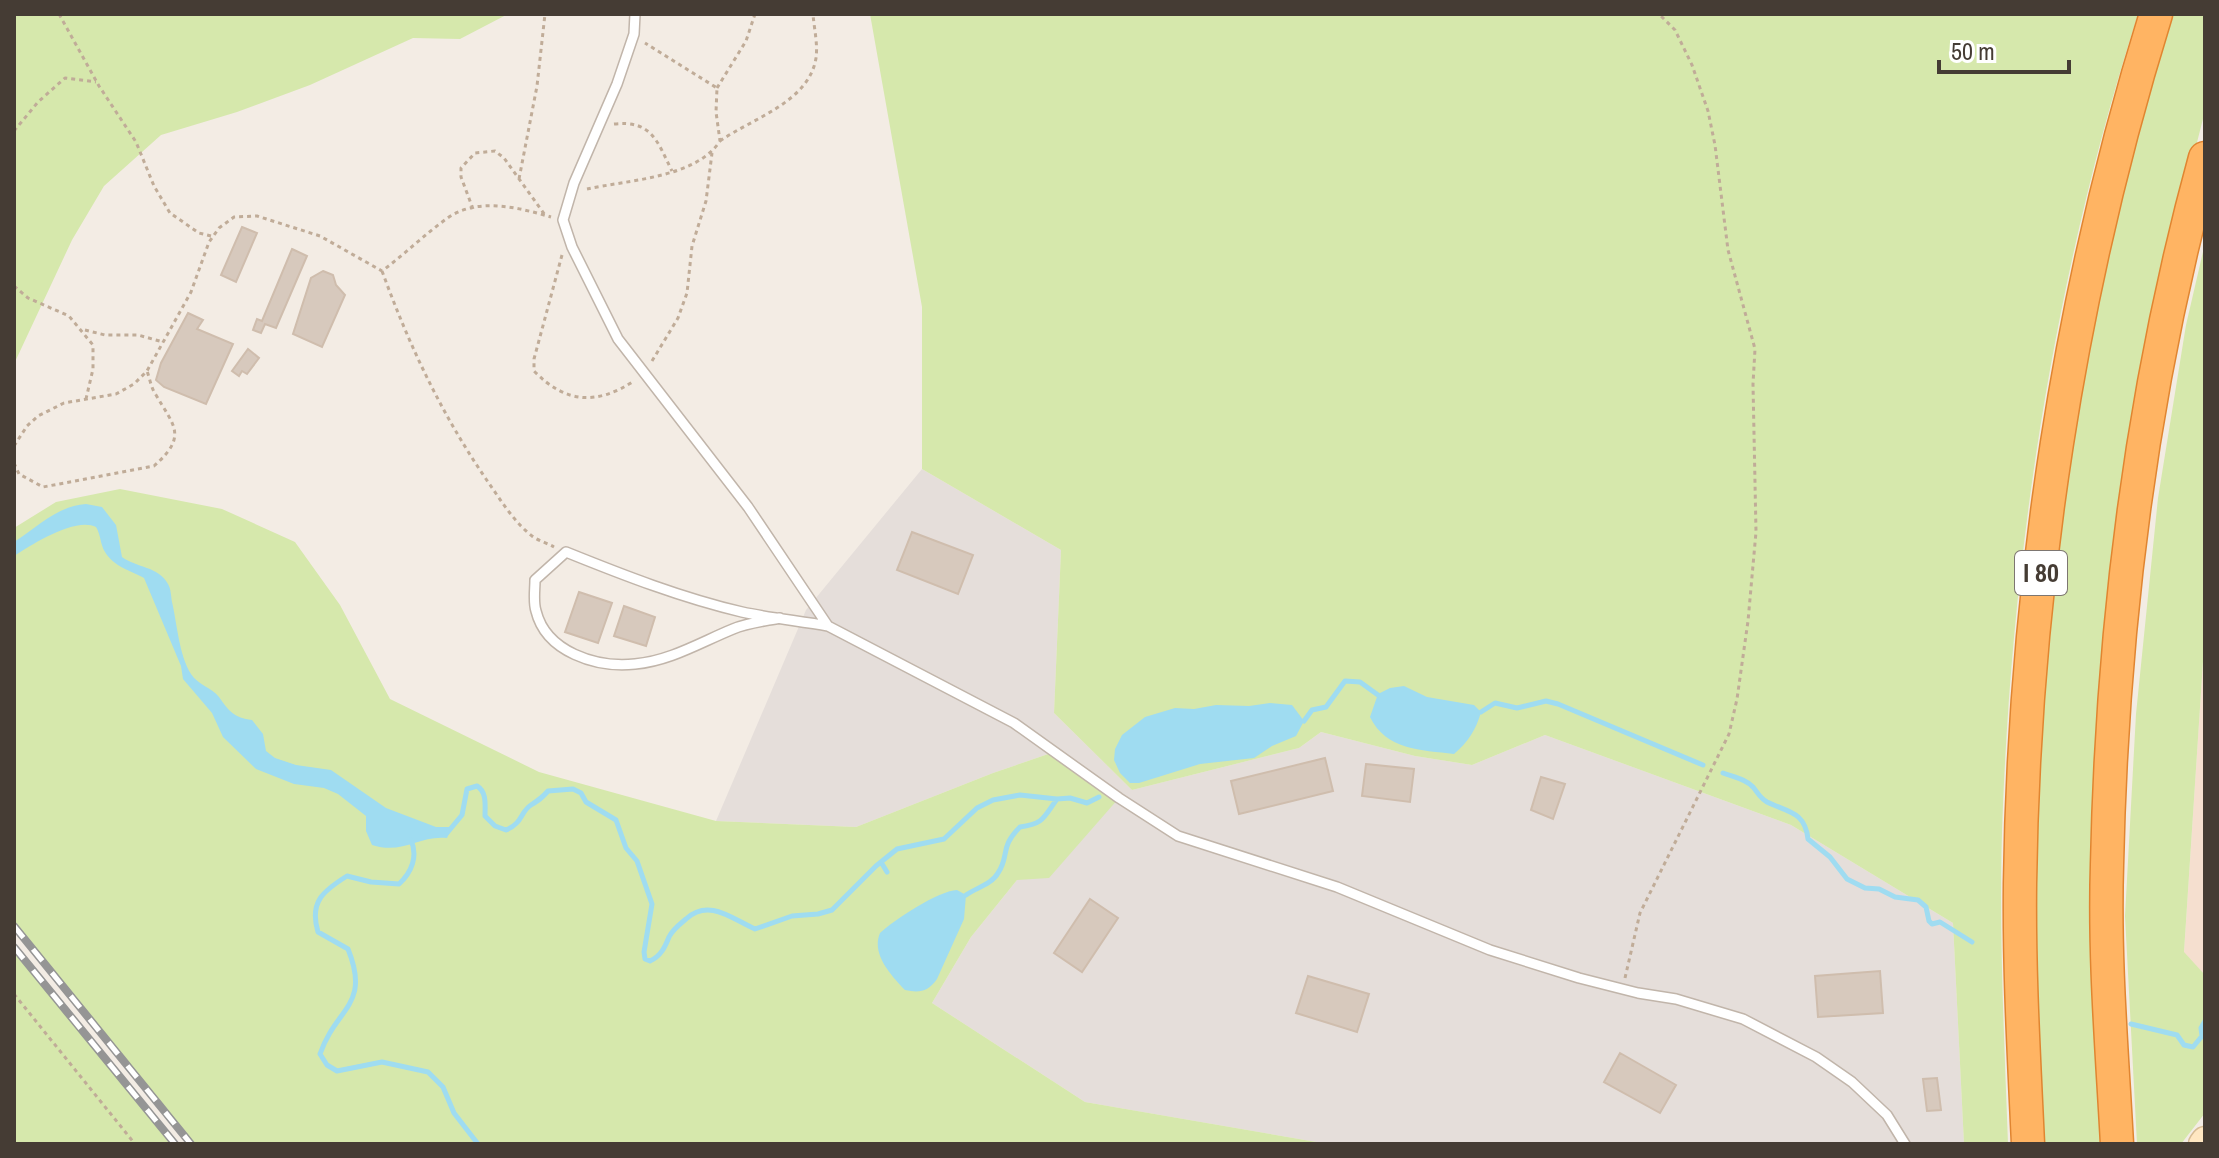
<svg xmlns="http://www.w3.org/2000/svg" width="2219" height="1158" viewBox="0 0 2219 1158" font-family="'Archivo Narrow',sans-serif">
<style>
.commercial{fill:#f5dfcf}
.industrial{fill:#e5deda}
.green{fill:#d6e8ac}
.water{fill:#9fdcf1}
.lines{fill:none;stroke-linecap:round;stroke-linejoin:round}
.stream{stroke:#9fdcf1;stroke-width:5}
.building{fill:#d7c9bd;stroke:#cfbdad;stroke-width:2}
.lane-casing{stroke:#c1b5aa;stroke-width:12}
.secondary-casing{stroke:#d7bc95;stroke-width:29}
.highway-casing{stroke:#e08531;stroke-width:35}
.path{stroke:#c0ac98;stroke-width:3;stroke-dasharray:4 4;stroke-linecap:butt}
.lane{stroke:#fff;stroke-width:9}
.secondary{stroke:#ffe7c2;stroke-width:26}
.highway{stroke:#ffb463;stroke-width:32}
.rail-casing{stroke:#959595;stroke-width:8}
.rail{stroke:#fff;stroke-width:5;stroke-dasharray:15;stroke-linecap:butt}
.labels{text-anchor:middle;stroke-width:8;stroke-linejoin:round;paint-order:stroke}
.shield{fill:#fff;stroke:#7d7671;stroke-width:2}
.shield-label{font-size:26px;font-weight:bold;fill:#453c34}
</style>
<rect width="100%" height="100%" fill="#f3ece4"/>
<path class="commercial" d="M2205 631V975L2184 953Z"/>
<path class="industrial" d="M922 469 1061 550 1054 713 1132 790 1299 748 1321 732 1415 756 1472 765 1545 735 1791 825 1953 923 1964 1144H1328L1085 1102 932 1003 971 937 1017 880 1054 752 993 773 856 827 716 821 806 610Z"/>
<path class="green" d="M14 14H508L460 39 413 38 310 85 237 112 161 135 104 186 72 240 14 364Z
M870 14H2138C2056 270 2014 537 2003 805 1998 918 2004 1031 2008 1144H1964L1953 923 1791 825 1545 735 1472 765 1415 756 1321 732 1299 748 1132 790 1054 713 1061 550 922 469V307Z
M2169 14H2205V111L2167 260 2095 821 2093 1016 2101 1144H2041L2033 909 2044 662 2078 396 2120 183Z
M2205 243V631L2184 952 2205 975V1113L2181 1144H2137L2125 916 2136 714 2158 498 2186 325Z
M120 489 222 509 295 542 340 605 390 699 539 772 716 821 856 827 993 773 1054 752 1119 798 1049 878 1017 880 971 937 932 1003 1085 1102 1328 1144H191L14 926V528L56 502Z
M14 947 175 1144H14Z"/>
<path class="water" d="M86 504 102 507 116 525 122 557C137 568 158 566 168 584 171 589 171 596 172 602 177 623 179 655 191 674 198 685 211 687 219 697 229 711 234 718 252 720L263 734 266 751 275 758 296 765 331 770 386 808 436 827H452L447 838C419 835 403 855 372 845L366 831V816L338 794 324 788 294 784 256 769 223 737 212 713 183 679 181 666 144 578C130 570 114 567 105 552 100 544 101 535 96 527 75 517 33 544 14 556V542C38 527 57 506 86 504Z
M1404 686 1427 697 1474 705 1481 712C1476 730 1468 742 1454 754 1421 750 1386 750 1370 717L1378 694 1390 688Z
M1270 703 1292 705 1304 721 1296 736 1272 746 1254 758 1200 764 1139 783H1130L1120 773 1114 760 1115 749 1122 735 1145 717 1175 708 1194 709 1216 705 1249 706Z
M957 890 966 895 964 919 937 979C928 992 919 993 905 990 891 975 871 954 880 933 894 920 938 891 957 890Z"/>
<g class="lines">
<path class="stream" d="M1481 712 1495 703 1517 708 1546 701 1558 704 1703 765
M1304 721 1312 710 1326 707 1345 681 1360 682 1378 695
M1723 773C1733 777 1746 779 1753 787 1758 793 1760 798 1767 802 1787 812 1805 811 1808 839L1830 857 1847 879 1865 888 1879 889 1895 897 1918 900 1926 907 1929 921 1932 924 1940 922 1972 942
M447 833 462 815 467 789 477 786C487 792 485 805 485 816L495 826 506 830C523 823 520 812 531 805 539 800 542 798 548 791L573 789 581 793 586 802 616 820 626 848 637 861 652 904 644 952 645 959 650 961C661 956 665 947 669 937 673 929 680 924 686 919 709 898 732 919 755 929L792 916 818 914 832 910 876 866 897 849 944 839 977 808 993 800 1020 795 1057 799
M411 840C418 856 412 872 399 884L371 882 347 876C323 891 309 902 318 932L348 949C371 1006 336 1007 320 1054L327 1065 337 1071 382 1062 428 1072 443 1087 454 1113 478 1144
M881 862 887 872
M966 895C976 888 992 884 998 873 1010 855 999 848 1020 827 1044 824 1044 817 1057 799L1070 798 1087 803 1099 797
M2131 1024 2177 1035 2184 1045 2193 1047 2202 1036 2201 1028 2205 1021"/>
</g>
<path class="building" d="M242 227 257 233 236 282 221 275Z
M292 249 307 256 276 328 265 324 261 333 253 330 257 319 262 321Z
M323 271 333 275 336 285 345 295 322 347 293 334 311 278Z
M188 313 203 320 197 329 233 344 206 404 164 387 156 380 161 363Z
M248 349 259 358 247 374 242 371 239 376 232 371Z
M912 532 973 555 958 594 897 570Z
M579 592 612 603 598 643 565 632Z
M624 606 655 617 646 646 614 636Z
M1325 758 1333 791 1239 814 1231 781Z
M1366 764 1414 769 1410 802 1362 796Z
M1541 777 1565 784 1553 819 1531 810Z
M1090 899 1118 918 1082 972 1054 953Z
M1880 971 1883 1013 1818 1017 1815 976Z
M1308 976 1369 994 1357 1032 1296 1013Z
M1620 1053 1676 1085 1660 1113 1604 1082Z
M1937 1078 1941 1110 1927 1111 1923 1079Z"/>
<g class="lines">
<defs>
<path id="lane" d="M635 14 634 34 617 84 574 183 563 220 572 247 618 339 748 507 828 626 1014 723 1119 798 1178 836 1337 887 1490 950 1579 978 1638 993 1676 999 1743 1019 1816 1057 1852 1082 1887 1115 1905 1144
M780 618C765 621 747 623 733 629 701 642 670 661 635 664 596 668 546 652 536 611 533 602 535 590 535 580L566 552C623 575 682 598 742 612 770 618 800 621 828 626"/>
<path id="secondary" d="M2202 1144 2205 1140"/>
<path id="highway" d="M2028 1144C2024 1057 2019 971 2020 884 2024 590 2069 294 2156 14
M2117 1144C2112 1051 2104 958 2107 865 2112 628 2142 387 2205 158"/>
</defs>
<use href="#lane" class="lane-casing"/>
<use href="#secondary" class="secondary-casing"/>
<use href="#highway" class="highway-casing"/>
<path class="path" d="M59 14 99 86 136 142 154 186 170 213 199 233 211 236
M717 88 746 41 755 14
M614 124C652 120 657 141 672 171
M14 131 38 102 65 78 96 82
M720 141C753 118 809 102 816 58 818 44 814 28 813 14
M519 179 537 86 545 14
M587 189C628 180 696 178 720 141L716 112 717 88 645 43
M473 209 461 177V168L475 153 495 151 504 158 545 215
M562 255 534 359V371C566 404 597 405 634 381
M382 271C409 345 441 413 486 479 500 499 513 521 532 536 539 541 547 543 554 547
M14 286 28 298 69 316 93 345V369L86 399
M85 330 105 335H138L163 342
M652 361 678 318 687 293 692 246 706 201 712 153
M14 446 27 426 38 416 64 403 116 394 134 384 147 371 191 292 209 242 219 228 234 217 257 216 320 236 382 271C405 254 426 233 449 217 479 197 520 208 551 217
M14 463 19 474 43 487 154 466C188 436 174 426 156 395 151 388 150 379 147 371
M1625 978 1640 913 1729 734 1737 699 1748 621 1756 532 1753 384 1755 349 1728 250 1715 145 1708 111 1692 65 1675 30 1659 14
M14 994 135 1144"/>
<use href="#lane" class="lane"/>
<use href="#secondary" class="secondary"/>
<use href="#highway" class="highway"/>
<defs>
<path id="rail" d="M14 926 191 1144
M14 947 175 1144"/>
</defs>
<use href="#rail" class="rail-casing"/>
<use href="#rail" class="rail"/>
</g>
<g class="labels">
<rect class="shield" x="2015" y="551" width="52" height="44" rx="6"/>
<g class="shield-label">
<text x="2041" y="582">I 80</text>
</g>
</g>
<rect width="2219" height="1158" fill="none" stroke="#453c34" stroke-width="32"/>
<path d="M1939 60v12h130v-12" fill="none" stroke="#453c34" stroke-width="4"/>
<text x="1951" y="60" font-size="24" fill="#453c34" stroke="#ffffff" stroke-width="6" paint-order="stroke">50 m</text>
</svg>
